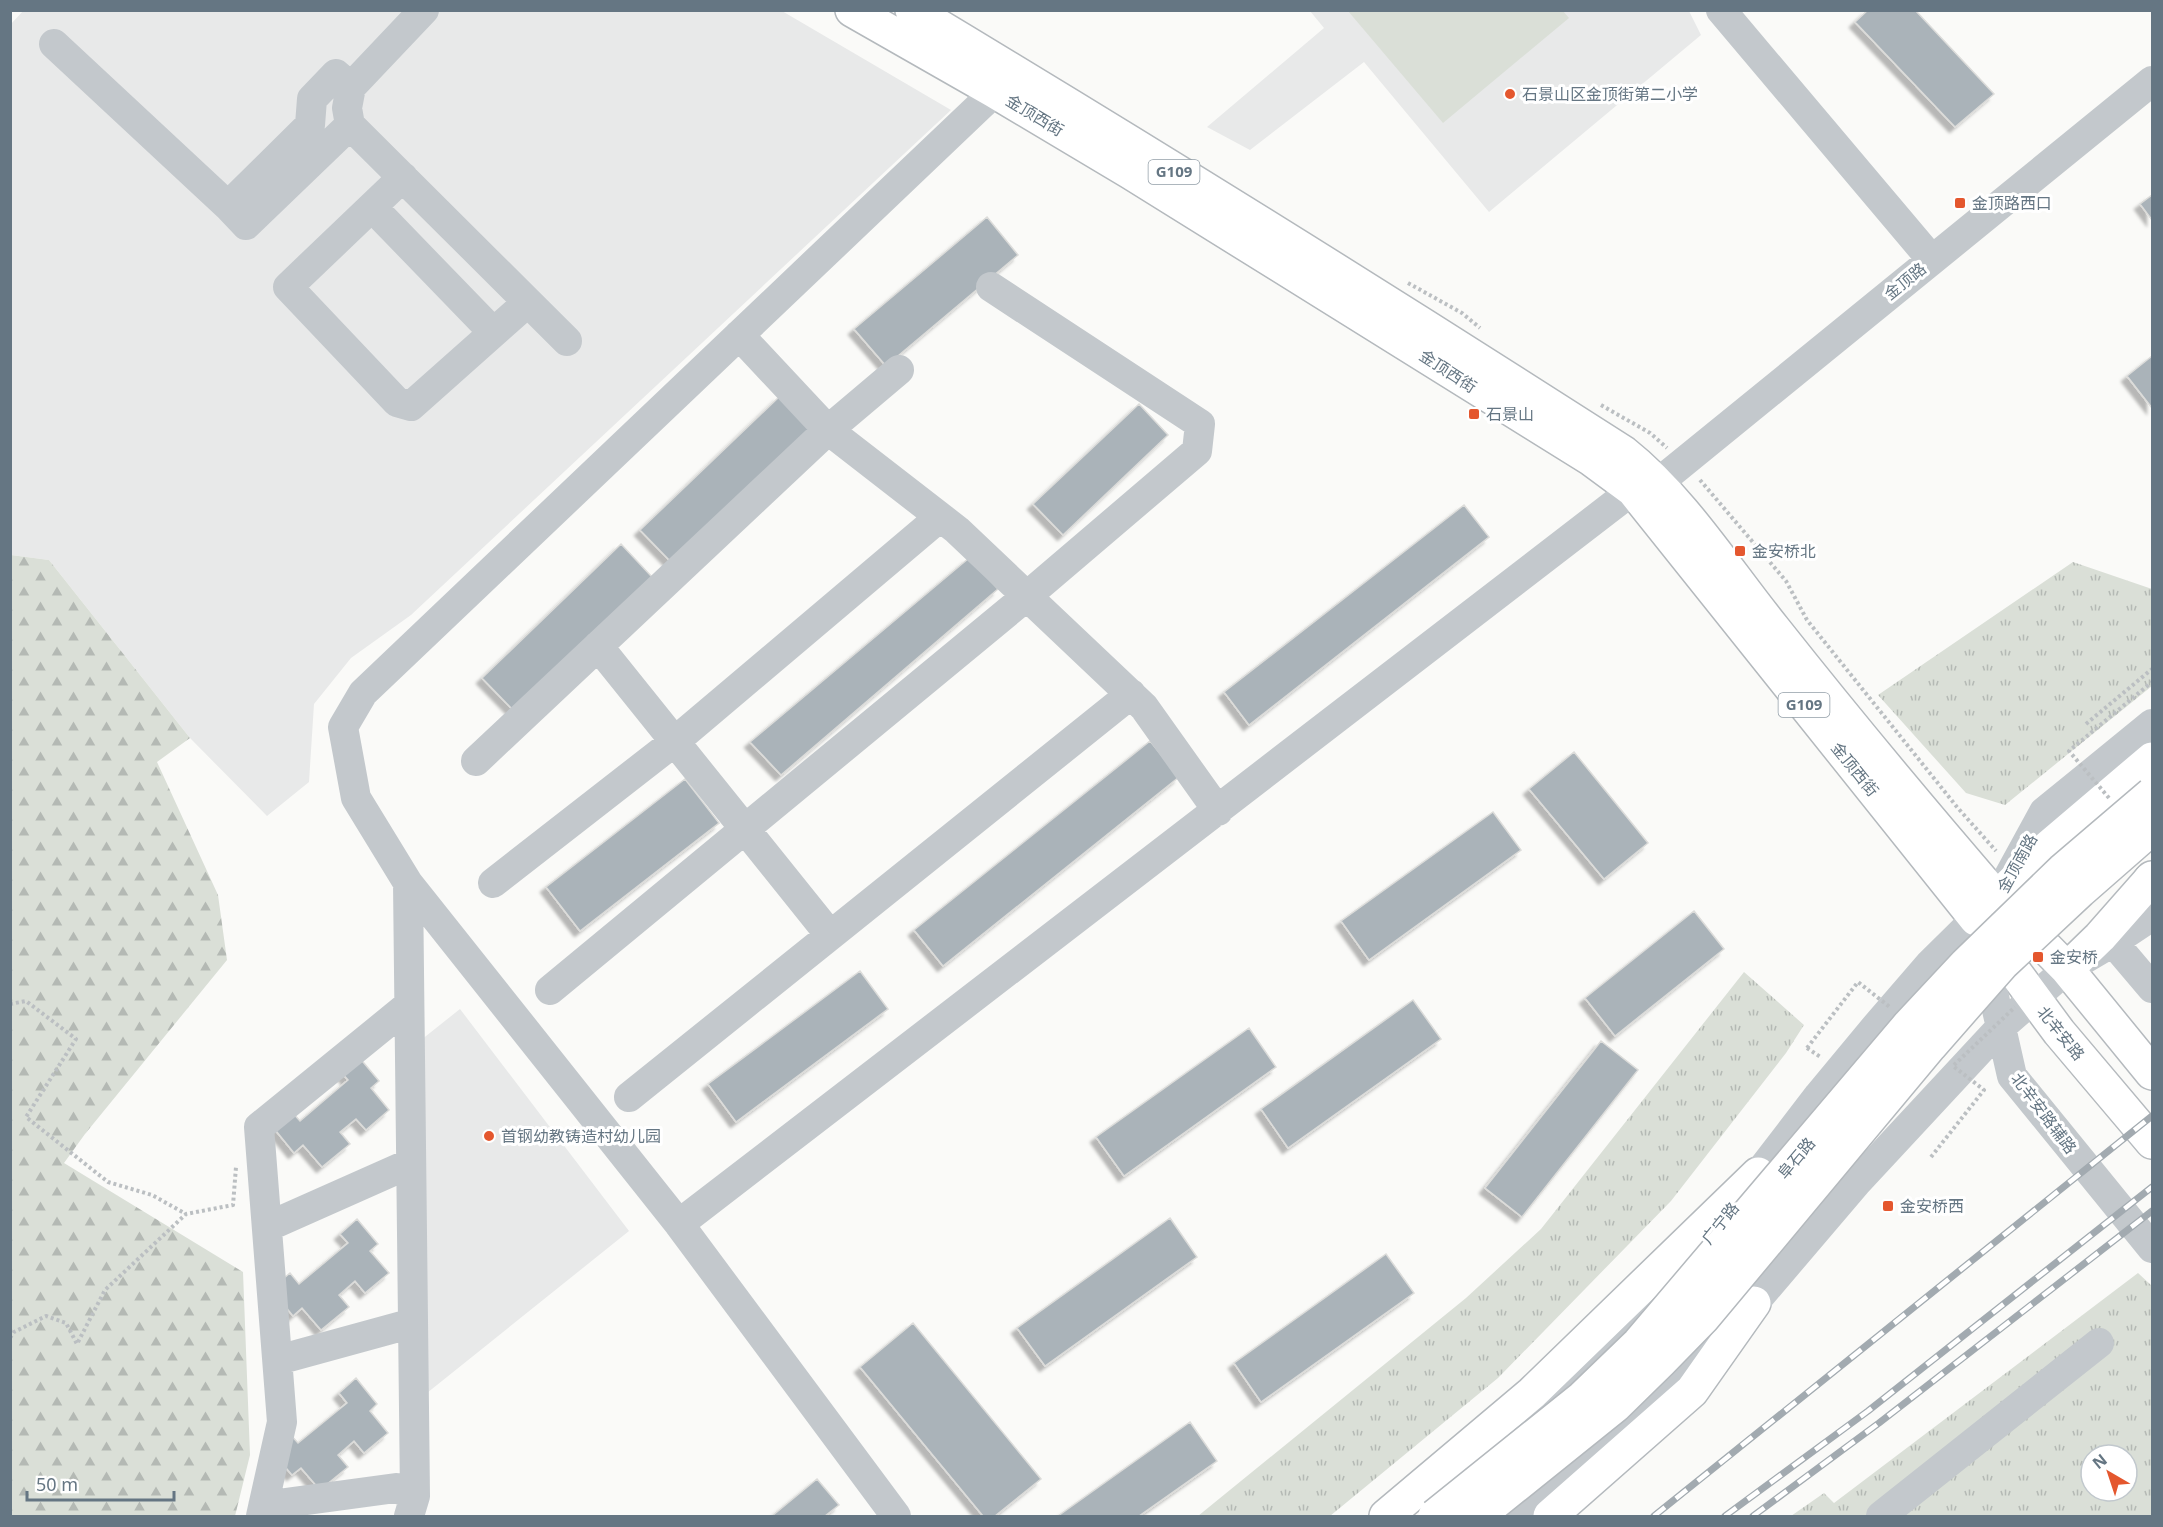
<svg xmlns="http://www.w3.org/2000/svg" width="2163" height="1527" viewBox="0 0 2163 1527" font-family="'Noto Sans','Noto Sans SC',sans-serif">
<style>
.built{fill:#e8e9e9}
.green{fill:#dadfd7}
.forest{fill:url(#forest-firs)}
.park{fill:url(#park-tufts);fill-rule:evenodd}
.building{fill:#aab3b9;stroke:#dcdcda;stroke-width:1.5;filter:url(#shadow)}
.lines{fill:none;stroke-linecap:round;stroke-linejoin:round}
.major-casing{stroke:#b5babe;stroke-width:36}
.highway-casing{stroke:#b4b9bd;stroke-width:36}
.path{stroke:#bbbfc2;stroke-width:4;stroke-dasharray:3 3;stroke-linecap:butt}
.minor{stroke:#c3c8cc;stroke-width:30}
.major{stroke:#fff;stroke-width:33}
.highway{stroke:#fff;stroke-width:33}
.rail-casing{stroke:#a2aab0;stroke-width:7}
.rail{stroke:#fff;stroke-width:4.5;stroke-dasharray:14;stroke-linecap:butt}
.highway-bridge-casing{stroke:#b4b9bd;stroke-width:36;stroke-linecap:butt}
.path-bridge{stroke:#bbbfc2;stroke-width:4;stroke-dasharray:3 3;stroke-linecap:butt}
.highway-bridge{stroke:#fff;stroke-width:33}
.poi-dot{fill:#e4572e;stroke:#fff;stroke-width:2}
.labels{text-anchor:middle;stroke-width:6;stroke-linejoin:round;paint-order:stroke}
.shield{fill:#fff;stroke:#939fa8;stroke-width:1.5}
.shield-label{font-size:15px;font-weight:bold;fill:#657683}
.poi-label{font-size:16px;fill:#657683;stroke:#fff;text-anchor:start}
.street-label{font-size:16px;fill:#657683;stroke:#fff}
</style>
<defs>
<pattern id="forest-firs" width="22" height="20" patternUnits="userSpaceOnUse" patternTransform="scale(1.5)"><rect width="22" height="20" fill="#dadfd7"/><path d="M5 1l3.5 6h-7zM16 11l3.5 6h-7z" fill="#b4b9b4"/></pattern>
<pattern id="park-tufts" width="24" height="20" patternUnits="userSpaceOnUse" patternTransform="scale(1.5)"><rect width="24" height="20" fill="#dadfd7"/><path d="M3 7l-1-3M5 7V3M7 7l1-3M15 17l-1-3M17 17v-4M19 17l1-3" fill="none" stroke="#b4b9b4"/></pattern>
<filter id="shadow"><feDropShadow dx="-5.5" dy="5.5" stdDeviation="1.5" flood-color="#0004"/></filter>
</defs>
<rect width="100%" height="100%" fill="#fafaf8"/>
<path class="built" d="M24 10 782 11 951 110 411 615 351 658 314 704 309 782 267 816 190 738 49 560 11 555 10 25Z
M1310 11H1689L1701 35 1489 212 1364 62 1250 150 1207 127 1324 28Z
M460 1009 629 1231 427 1393 421 1040Z"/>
<path class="green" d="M1563 11 1569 18 1443 123 1348 11Z"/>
<path class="forest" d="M11 555 49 560 190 738 157 762 218 895 227 960 85 1134 64 1163 243 1272 250 1455 235 1516H11Z"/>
<path class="park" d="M2073 562 2152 589V686L2005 805 1966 793 1878 695Z
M1744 972 1804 1025 1786 1053 1671 1201 1498 1378 1330 1516H1198L1466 1298 1541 1229Z
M2138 1273 2152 1286V1516H1791L1824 1493 1834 1503ZM2091 1455H2127V1491H2091Z"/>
<path class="building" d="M1868 10H1915L1994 94 1955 127 1855 22Z
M2152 195V220L2140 204Z
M987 217 1018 255 886 366 854 329Z
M2152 356V408L2127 376Z
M780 396 810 429 671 562 640 530Z
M1139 404 1168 435 1063 535 1033 504Z
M1464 505 1489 537 1249 725 1224 692Z
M621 544 652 577 513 710 482 678Z
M969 558 998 589 781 775 750 742Z
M1150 741 1179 777 943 966 914 930Z
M1574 752 1648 843 1604 879 1529 789Z
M685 779 719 823 580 931 546 887Z
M1493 812 1521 850 1369 960 1341 921Z
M1694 911 1724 949 1615 1036 1585 998Z
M860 971 888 1009 736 1122 708 1084Z
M1413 1000 1441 1039 1288 1148 1261 1109Z
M1249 1028 1276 1067 1124 1176 1096 1137Z
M1601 1041 1638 1070 1522 1217 1485 1188Z
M358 1056 379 1081 371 1088 389 1110 366 1130 356 1119 340 1132 350 1144 322 1167 303 1145 294 1153 272 1126 291 1111 300 1121 348 1080 340 1071Z
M1170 1218 1197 1257 1045 1366 1017 1328Z
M357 1219 378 1244 370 1251 389 1273 365 1293 355 1281 339 1295 349 1307 321 1330 302 1308 293 1316 271 1289 290 1273 299 1284 348 1243 340 1234Z
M1386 1254 1414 1293 1261 1402 1234 1363Z
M913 1323 1041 1479 995 1516H983L860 1367Z
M356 1378 377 1404 370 1411 388 1433 364 1453 354 1441 338 1455 348 1467 320 1490 301 1468 292 1475 270 1449 289 1433 298 1443 347 1403 339 1393Z
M1190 1422 1217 1461 1139 1516H1058Z
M817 1479 839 1505 825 1516H772Z"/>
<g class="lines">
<defs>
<path id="major" d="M1997 898 2046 849 2152 759
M2013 914 2067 969 2152 1073
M1989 937 2059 1032 2152 1142
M2067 969 2100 937 2152 878"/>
<path id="highway" d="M852 10 994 91 1130 172 1591 459 1633 490 1976 919
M912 10C1152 154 1389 302 1624 453 1682 499 1727 571 1774 629 1846 720 1921 810 1997 898
M2150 880 2152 879
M1386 1516 1532 1393 1758 1174
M1550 1516 1692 1391 1754 1303"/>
</defs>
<use href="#major" class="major-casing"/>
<use href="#highway" class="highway-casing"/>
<path class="path" d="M1408 283 1462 313 1480 328
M1601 405 1650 433 1667 448
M1700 480 1786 581 1807 620 1957 807 1996 851
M2086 724 2152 669
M10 1004 26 1001 76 1039 26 1117 108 1182 152 1195 186 1214
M1807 1048 1822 1058
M10 1338 14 1332 46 1316 66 1323 77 1344 105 1290 186 1214 233 1205 236 1167"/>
<path class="minor" d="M424 10 351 87 347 108 350 125 567 341
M1721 10 1932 260
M54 44 228 206
M350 125 246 225 228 206 310 125 312 99 336 74 351 87
M403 177 288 287 397 402 411 406 528 302
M372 207 493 332
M739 335 828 430 957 530 1144 707 1218 811
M1658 483 2152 81
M598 646 830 935
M476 761 828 430 899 370
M408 883 679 1224 896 1516
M493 883 674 742 940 517
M2100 937 2113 942 2152 988
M1985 957 2012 1076 2152 1248
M550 990 1027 596 1197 451 1200 424 991 287
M629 1097 1131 694
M1743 1194 1819 1095 1878 1024 1929 965 1997 898 2044 812 2152 724
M679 1224 1633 490
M267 1227 411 1163
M278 1360 413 1323
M1461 1475 1557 1395 1631 1322 1677 1272
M263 1506 396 1488 415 1496
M261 1516 282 1422 259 1127 409 1005
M409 1516 415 1496 408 883 356 798 343 727 363 693 982 104 994 91
M1510 1516 1629 1420 1754 1303 1857 1182 2002 1026 2067 969 2113 942 2152 916
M1881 1516 2099 1343"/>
<use href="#major" class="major"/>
<use href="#highway" class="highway"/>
<defs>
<path id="rail" d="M1654 1516 2152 1116
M1725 1516 1868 1411 2152 1187
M1753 1516 1879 1423 2152 1211"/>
</defs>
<use href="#rail" class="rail-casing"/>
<use href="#rail" class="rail"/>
<defs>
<path id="highway-bridge" d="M1435 1516 1582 1398 1639 1343 1909 1025 1966 964 2063 870 2152 794
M1478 1516 1615 1406 1660 1362 1703 1318 1930 1046 2002 964 2080 891 2152 828"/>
</defs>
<use href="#highway-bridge" class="highway-bridge-casing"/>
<path class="path-bridge" d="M2109 798 2069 751 2152 682
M1807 1048 1858 982 1891 1008
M1931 1157 1984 1090 1953 1066 2015 1007"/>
<use href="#highway-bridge" class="highway-bridge"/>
</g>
<g class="poi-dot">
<circle cx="1510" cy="94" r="6"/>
<rect x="1954" y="197" width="12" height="12" rx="3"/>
<rect x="1468" y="408" width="12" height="12" rx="3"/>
<rect x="1734" y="545" width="12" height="12" rx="3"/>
<rect x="2032" y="951" width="12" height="12" rx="3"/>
<circle cx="489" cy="1136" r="6"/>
<rect x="1882" y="1200" width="12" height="12" rx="3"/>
</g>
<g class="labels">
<g class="shield">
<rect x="1148.5" y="160" width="51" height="24" rx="4.5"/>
<rect x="1778.5" y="693" width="51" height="24" rx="4.5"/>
</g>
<g class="shield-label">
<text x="1174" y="177">G109</text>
<text x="1804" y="710">G109</text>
</g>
<g class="poi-label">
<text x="1522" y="100">石景山区金顶街第二小学</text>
<text x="1972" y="209">金顶路西口</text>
<text x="1486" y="420">石景山</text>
<text x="1752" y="557">金安桥北</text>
<text x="2050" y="963">金安桥</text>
<text x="501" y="1142">首钢幼教铸造村幼儿园</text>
<text x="1900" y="1212">金安桥西</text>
</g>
<g class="street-label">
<text transform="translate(1035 115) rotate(31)" y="6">金顶西街</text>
<text transform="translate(1905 281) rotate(-39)" y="6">金顶路</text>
<text transform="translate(1448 371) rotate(33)" y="6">金顶西街</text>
<text transform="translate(1855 769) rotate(51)" y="6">金顶西街</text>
<text transform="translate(2017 863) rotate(-61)" y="6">金顶南路</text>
<text transform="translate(2061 1033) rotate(51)" y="6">北辛安路</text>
<text transform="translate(2044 1113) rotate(53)" y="6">北辛安路辅路</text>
<text transform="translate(1796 1158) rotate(-50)" y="6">阜石路</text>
<text transform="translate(1720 1223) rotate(-51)" y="6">广宁路</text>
</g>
</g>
<rect width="2163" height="1527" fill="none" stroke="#657683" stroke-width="24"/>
<g transform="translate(2109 1473) rotate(321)"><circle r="28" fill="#ffffff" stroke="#c1c8cd" stroke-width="1.5"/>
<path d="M0-4.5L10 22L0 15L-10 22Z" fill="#e4572e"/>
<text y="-9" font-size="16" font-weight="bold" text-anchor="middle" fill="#657683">N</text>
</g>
<path d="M27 1491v9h147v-9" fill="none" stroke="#657683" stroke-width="3"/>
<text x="36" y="1491" font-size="18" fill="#657683" stroke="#ffffff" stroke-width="4.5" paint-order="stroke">50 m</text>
</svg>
